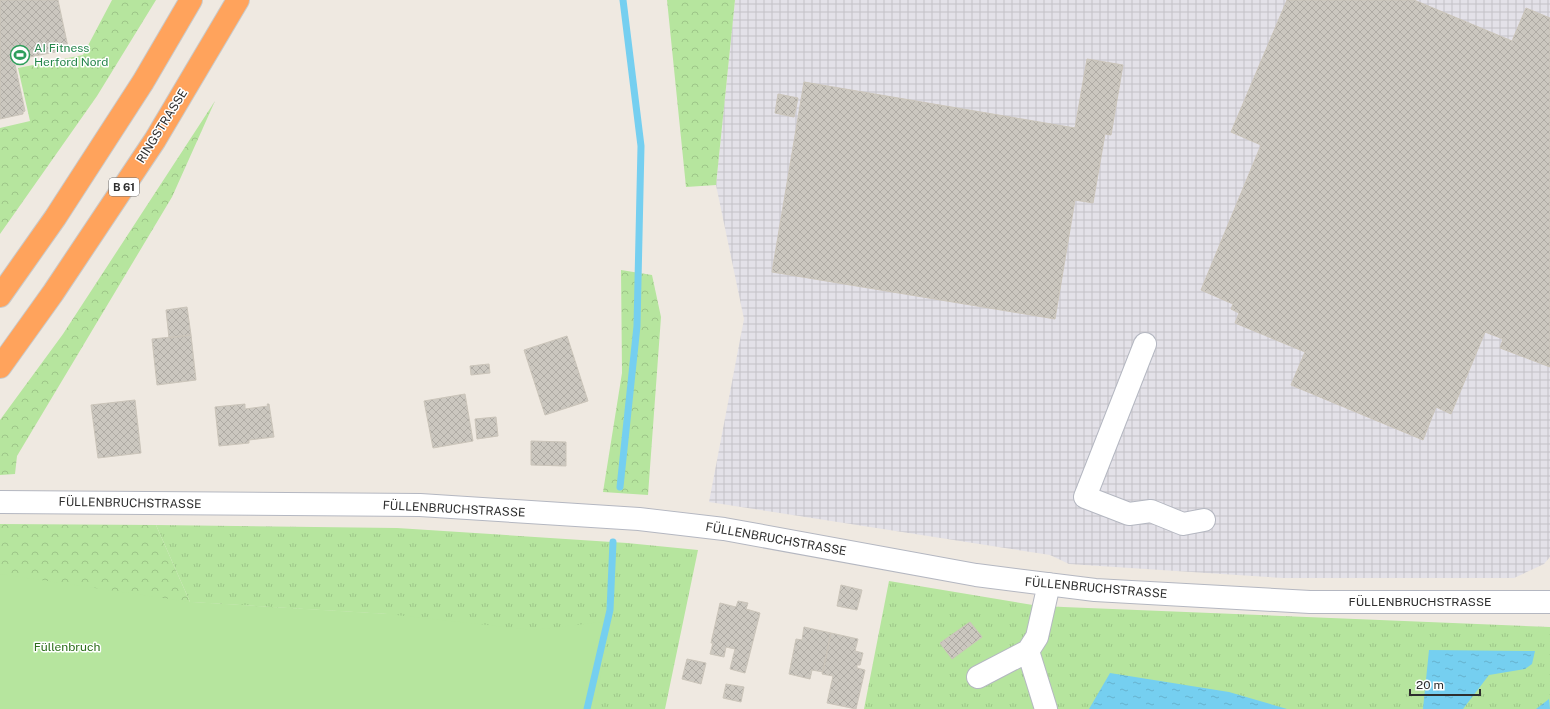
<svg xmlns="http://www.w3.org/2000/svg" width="1550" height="709" viewBox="0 0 1550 709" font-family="'Public Sans',sans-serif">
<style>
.industrial{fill:url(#industrial-grid)}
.grass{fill:url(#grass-tufts)}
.forest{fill:url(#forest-crowns)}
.park{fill:#b6e59e}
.water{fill:url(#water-ripples)}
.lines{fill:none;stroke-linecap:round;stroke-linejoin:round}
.stream{stroke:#75cff0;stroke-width:7}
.building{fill:url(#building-cross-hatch);stroke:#cbc5ba}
.minor-casing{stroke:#b4b7c1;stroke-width:24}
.highway-casing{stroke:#c9c9c9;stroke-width:24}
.minor{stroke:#fff;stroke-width:22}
.highway{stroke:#ffa35c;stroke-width:22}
.labels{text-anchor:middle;stroke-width:3;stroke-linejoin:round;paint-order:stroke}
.shield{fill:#fff;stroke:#6d6d6d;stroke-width:1}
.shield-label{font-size:11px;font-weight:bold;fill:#2e2e2e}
.leisure-label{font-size:12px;fill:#27864d;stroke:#fff;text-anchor:start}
.street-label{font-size:12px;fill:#2e2e2e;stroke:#fff}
.park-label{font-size:12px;fill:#2c6e1b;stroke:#fff}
</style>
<defs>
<pattern id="industrial-grid" width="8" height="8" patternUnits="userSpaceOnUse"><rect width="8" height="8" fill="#e3e1e8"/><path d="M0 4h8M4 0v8" fill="none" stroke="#c3c1c7"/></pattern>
<pattern id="grass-tufts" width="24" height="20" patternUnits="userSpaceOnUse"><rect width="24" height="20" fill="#b6e59e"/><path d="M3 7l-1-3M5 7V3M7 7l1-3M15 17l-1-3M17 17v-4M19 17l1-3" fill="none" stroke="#9dc588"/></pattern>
<pattern id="forest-crowns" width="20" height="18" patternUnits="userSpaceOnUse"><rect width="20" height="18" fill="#b6e59e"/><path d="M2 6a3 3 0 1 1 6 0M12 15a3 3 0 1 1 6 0" fill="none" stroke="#9dc588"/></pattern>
<pattern id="water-ripples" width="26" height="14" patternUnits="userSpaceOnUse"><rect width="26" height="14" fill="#75cff0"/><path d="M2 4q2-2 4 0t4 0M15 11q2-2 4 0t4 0" fill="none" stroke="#66b2ce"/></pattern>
<pattern id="building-cross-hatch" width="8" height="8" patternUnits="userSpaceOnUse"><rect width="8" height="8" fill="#cbc7bf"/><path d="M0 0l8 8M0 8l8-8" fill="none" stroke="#afaba4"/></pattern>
</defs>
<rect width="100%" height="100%" fill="#efe9e1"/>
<path class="industrial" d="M735 0H1550V557L1544 564 1514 578H1283L1069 564 1050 555 709 502 744 319 716 185Z"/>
<path class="grass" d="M156 525 397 528 627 543 698 550 665 709H135L387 614 190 602Z
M889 581 1039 606 1550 627V709H864Z"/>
<path class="forest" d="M112 0H156L97 96 0 234V128L30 121 18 68 83 55Z
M667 0H735L716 185 686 187Z
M215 101 172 197 17 456 15 474 0 475V420L63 334Z
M621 270 652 275 661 317 648 495 603 492 622 373Z
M0 524 156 525 190 602 387 614 0 709Z"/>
<path class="park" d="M0 574 190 602 387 614 533 630 610 621 595 709H0Z"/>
<path class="water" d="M1429 650 1535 651 1532 664 1525 669 1489 675 1463 709H1423Z
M1110 673 1229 692 1287 709H1089Z
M1549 699 1550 709H1536Z"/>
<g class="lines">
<path class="stream" d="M620 487 637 326 641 146 623 0
M587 709 610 610 613 542"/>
</g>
<path class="building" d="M0 0H58L68 47 66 48V50L14 60 25 111 23 112V114L0 119Z
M1287 0H1414L1512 41 1526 8 1550 18V367L1500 348 1503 339 1485 332 1451 414 1436 407 1423 440 1291 385 1305 352 1235 323 1239 313 1231 309 1233 304 1201 290 1261 145 1231 132Z
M1087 59 1123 65 1111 135 1105 134 1093 203 1075 200 1055 319 772 272 804 82 1075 128Z
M778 94 798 98 794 117 775 113Z
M187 307 191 335 169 338 166 310Z
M191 335 196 380 157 385 152 339Z
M567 336 588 401 545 415 524 350Z
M489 364 490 373 471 375 470 366Z
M465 394 473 441 433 448 424 401Z
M135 400 141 453 98 458 91 405Z
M245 404V409L268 406 267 404H269L274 437 249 440V443L219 446 215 407Z
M496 417 498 436 477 439 475 419Z
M531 441 566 442V466L531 465Z
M841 585 862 590 857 610 837 606Z
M738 601 748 603 746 609 760 613 745 673 730 669 735 649 726 647 724 657 710 654 713 643H711L720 603 736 607Z
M970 622 982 637 952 659 940 643Z
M804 627 831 633 823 672 812 670 810 679 789 674 796 639 802 640Z
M831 633 858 639 855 651 863 653 860 665H857V668L865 670 856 709 827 703 833 676 822 674Z
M687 659 706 663 701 684 682 679Z
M726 684 744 687 741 702 723 698Z"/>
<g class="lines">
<defs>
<path id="minor" d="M1145 344 1085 497 1129 514 1151 511 1183 524 1204 520
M0 502 420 505 639 519 724 529 976 575 1095 590 1310 602H1550
M978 677 1028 651
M1046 709 1028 651 1037 637 1049 584"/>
<path id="highway" d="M0 296 55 218 143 82 191 0
M0 367 53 293 155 140 238 0"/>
</defs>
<use href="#minor" class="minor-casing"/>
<use href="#highway" class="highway-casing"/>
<use href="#minor" class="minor"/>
<use href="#highway" class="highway"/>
</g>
<defs>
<symbol id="stadium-ring" viewBox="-11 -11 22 22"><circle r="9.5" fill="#fff" stroke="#2e9e5b" stroke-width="1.5"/><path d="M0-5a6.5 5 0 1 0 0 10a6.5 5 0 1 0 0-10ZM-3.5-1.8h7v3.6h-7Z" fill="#2e9e5b"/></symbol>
</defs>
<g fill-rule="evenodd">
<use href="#stadium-ring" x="9" y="44" width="22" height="22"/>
</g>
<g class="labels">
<rect class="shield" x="109" y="178" width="30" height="18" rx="3"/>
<g class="shield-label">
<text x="124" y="191">B 61</text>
</g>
<g class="leisure-label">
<text x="34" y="52">AI Fitness<tspan x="34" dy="14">Herford Nord</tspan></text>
</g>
<g class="street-label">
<text transform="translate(162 126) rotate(-58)" y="4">RINGSTRASSE</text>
<text transform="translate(130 503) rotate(1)" y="4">FÜLLENBRUCHSTRASSE</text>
<text transform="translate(454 509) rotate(3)" y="4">FÜLLENBRUCHSTRASSE</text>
<text transform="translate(776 539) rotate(10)" y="4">FÜLLENBRUCHSTRASSE</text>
<text transform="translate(1096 588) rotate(5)" y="4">FÜLLENBRUCHSTRASSE</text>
<text x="1420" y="606">FÜLLENBRUCHSTRASSE</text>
</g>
<g class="park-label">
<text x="67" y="651">Füllenbruch</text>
</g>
</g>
<path d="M1410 689v6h70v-6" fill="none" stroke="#2e2e2e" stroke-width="2"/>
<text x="1416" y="689" font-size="12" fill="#2e2e2e" stroke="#ffffff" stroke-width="3" paint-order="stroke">20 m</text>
</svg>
